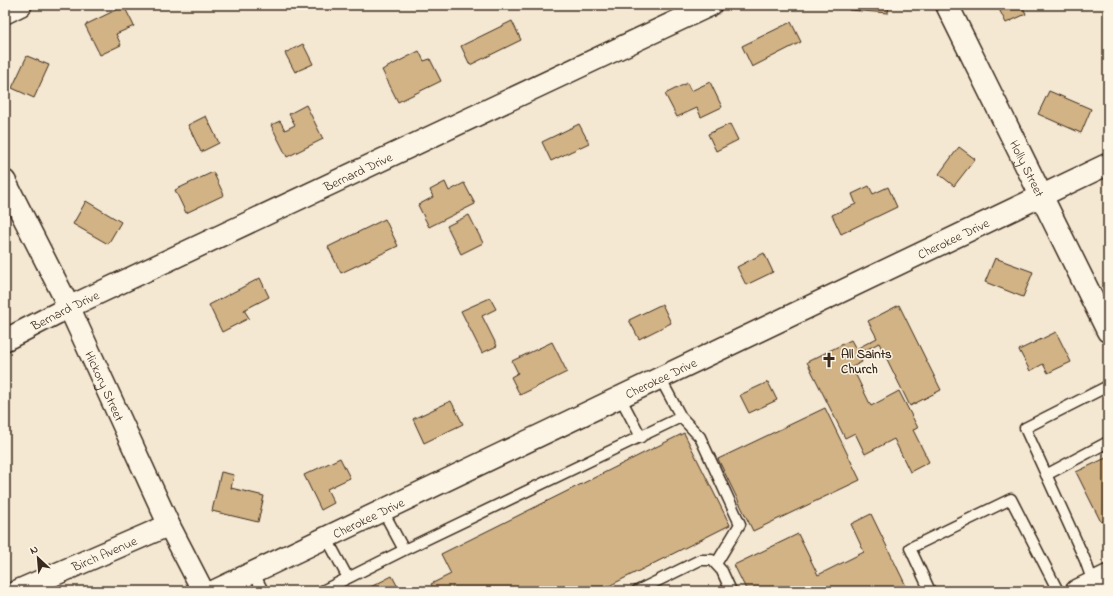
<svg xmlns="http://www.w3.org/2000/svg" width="1113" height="596" viewBox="0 0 1113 596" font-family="'Indie Flower',sans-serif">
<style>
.building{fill:#d2b385;stroke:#3b2a1e}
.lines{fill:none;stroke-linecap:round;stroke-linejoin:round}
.lane-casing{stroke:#3b2a1e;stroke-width:13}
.street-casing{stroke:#3b2a1e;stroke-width:24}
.secondary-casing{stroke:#3b2a1e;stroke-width:25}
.lane{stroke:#fcf5e5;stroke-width:10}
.street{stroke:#fcf5e5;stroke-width:21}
.secondary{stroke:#fcf5e5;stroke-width:22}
.labels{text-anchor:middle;stroke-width:3;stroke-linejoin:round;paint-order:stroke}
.street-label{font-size:13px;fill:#3b2a1e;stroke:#fcf5e5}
.poi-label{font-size:13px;font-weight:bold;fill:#3b2a1e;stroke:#fcf5e5;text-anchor:start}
</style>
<rect width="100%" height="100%" fill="#f4e8d2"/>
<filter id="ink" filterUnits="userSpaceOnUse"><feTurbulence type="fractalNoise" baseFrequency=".025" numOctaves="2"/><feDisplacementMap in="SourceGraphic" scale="8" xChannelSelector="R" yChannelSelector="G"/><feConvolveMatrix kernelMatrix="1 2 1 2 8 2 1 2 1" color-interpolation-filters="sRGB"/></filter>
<g filter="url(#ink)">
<path class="building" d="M849 5H889L888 13 849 10Z
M997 5H1022L1026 14 1006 23Z
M124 6 134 26 116 34 121 45 100 55 85 25Z
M512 21 521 40 470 65 461 46Z
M791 22 801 42 752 67 742 46Z
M303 44 313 64 295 72 285 53Z
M419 51 424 61 430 59 441 81 398 102 382 70Z
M27 56 49 65 34 98 12 88Z
M710 82 722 107 701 117 697 108 677 117 665 94 687 83 691 91Z
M1049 91 1091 109 1081 133 1038 114Z
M306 105 323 139 287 157 271 125 280 121 285 130 295 125 289 114Z
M206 116 219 143 201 152 188 125Z
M579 124 589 143 551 161 542 142Z
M730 124 738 140 716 151 708 134Z
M959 147 975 159 954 186 939 174Z
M213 172 224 195 186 213 175 190Z
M445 182 449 191 464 183 475 204 429 227 418 205 433 197 430 190Z
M869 186 873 194 888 187 897 207 841 234 832 215 856 204 852 194Z
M86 201 121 222 108 244 73 224Z
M469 215 483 243 461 254 447 226Z
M385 219 398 246 341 273 328 247Z
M764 253 773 272 746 285 737 267Z
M995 258 1033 272 1023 297 985 282Z
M260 278 269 297 244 310 249 318 222 332 209 305Z
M490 298 496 309 482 316 497 346 482 353 461 311Z
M662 304 671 323 639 339 629 320Z
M899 305 941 390 910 406 879 343 858 354 862 362 852 367 871 406 899 391 918 428 913 430 929 462 910 472 894 439 865 454 855 433 845 438 807 362 851 340 856 349 877 338 868 321Z
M1056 332 1071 362 1048 373 1043 364 1030 371 1019 350Z
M552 342 567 372 520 395 511 377 518 373 512 361Z
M768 382 777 400 749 413 740 395Z
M451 401 463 424 424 443 413 419Z
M825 408 860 480 753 531 718 459Z
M684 433 730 525 599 591H435L431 584 451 574 441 554Z
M1108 457V519L1101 522 1076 472Z
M340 458 350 478 327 489 334 503 321 510 304 475Z
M221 472 234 475 231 488 264 496 258 522 212 511Z
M871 514 907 588 901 591H747L734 565 798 534 818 575 864 552 851 524Z
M392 576 400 591H363Z"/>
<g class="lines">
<defs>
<path id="lane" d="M620 397 641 437
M681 417 700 437 740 524 716 564
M1046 475 1108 442
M326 537 348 578
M404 550 681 417 660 378
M253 572 263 591
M1094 585 1085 560 1025 428 1108 386
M322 591 404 550 383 511
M637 591 700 560H712L722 571 731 591
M930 591 910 548 1011 499 1058 591"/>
<g id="street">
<path d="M5 13 21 5"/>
<path id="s1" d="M5 181 69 307 169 525 203 591"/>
<path id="s2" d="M5 340 69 307 711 5"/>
<path id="s3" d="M17 591 169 525"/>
<path id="s4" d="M214 591 1108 164"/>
</g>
<g id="secondary">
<path id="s5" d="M947 5 1108 331"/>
<path d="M1077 591 1108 576"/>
</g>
</defs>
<use href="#lane" class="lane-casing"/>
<use href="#street" class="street-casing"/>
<use href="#secondary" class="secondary-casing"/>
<use href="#lane" class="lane"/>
<use href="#street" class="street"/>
<use href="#secondary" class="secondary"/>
</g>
</g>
<defs>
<symbol id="church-bare" viewBox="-9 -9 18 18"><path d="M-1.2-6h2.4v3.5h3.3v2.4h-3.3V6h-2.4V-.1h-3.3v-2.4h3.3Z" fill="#3b2a1e" stroke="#fcf5e5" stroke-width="2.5" paint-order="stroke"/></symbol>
</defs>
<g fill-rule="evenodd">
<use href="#church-bare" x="818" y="349" width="22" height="22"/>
</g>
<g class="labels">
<g class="street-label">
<text dy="5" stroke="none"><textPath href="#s5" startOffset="182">Holly Street</textPath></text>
<text dy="5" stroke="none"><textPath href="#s2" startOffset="391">Bernard Drive</textPath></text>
<text dy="5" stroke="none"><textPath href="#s4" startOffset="819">Cherokee Drive</textPath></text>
<text dy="5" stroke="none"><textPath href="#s2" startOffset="67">Bernard Drive</textPath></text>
<text dy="5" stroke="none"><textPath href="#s4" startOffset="495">Cherokee Drive</textPath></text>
<text dy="5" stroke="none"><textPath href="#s1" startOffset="228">Hickory Street</textPath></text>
<text dy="5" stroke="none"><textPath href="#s4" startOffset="171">Cherokee Drive</textPath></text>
<text dy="5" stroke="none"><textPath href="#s3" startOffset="95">Birch Avenue</textPath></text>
</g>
<g class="poi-label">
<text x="841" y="358">All Saints<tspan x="841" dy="15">Church</tspan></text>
</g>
</g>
<rect width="1113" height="596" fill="none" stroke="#fcf5e5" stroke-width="20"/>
<rect x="10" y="10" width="1093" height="576" fill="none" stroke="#3b2a1e" stroke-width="1.5" filter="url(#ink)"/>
<g transform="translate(38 558) rotate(334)" stroke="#fcf5e5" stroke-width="3" paint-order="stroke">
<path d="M0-3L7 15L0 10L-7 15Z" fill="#3b2a1e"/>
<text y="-6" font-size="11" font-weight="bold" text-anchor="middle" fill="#3b2a1e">N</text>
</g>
</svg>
